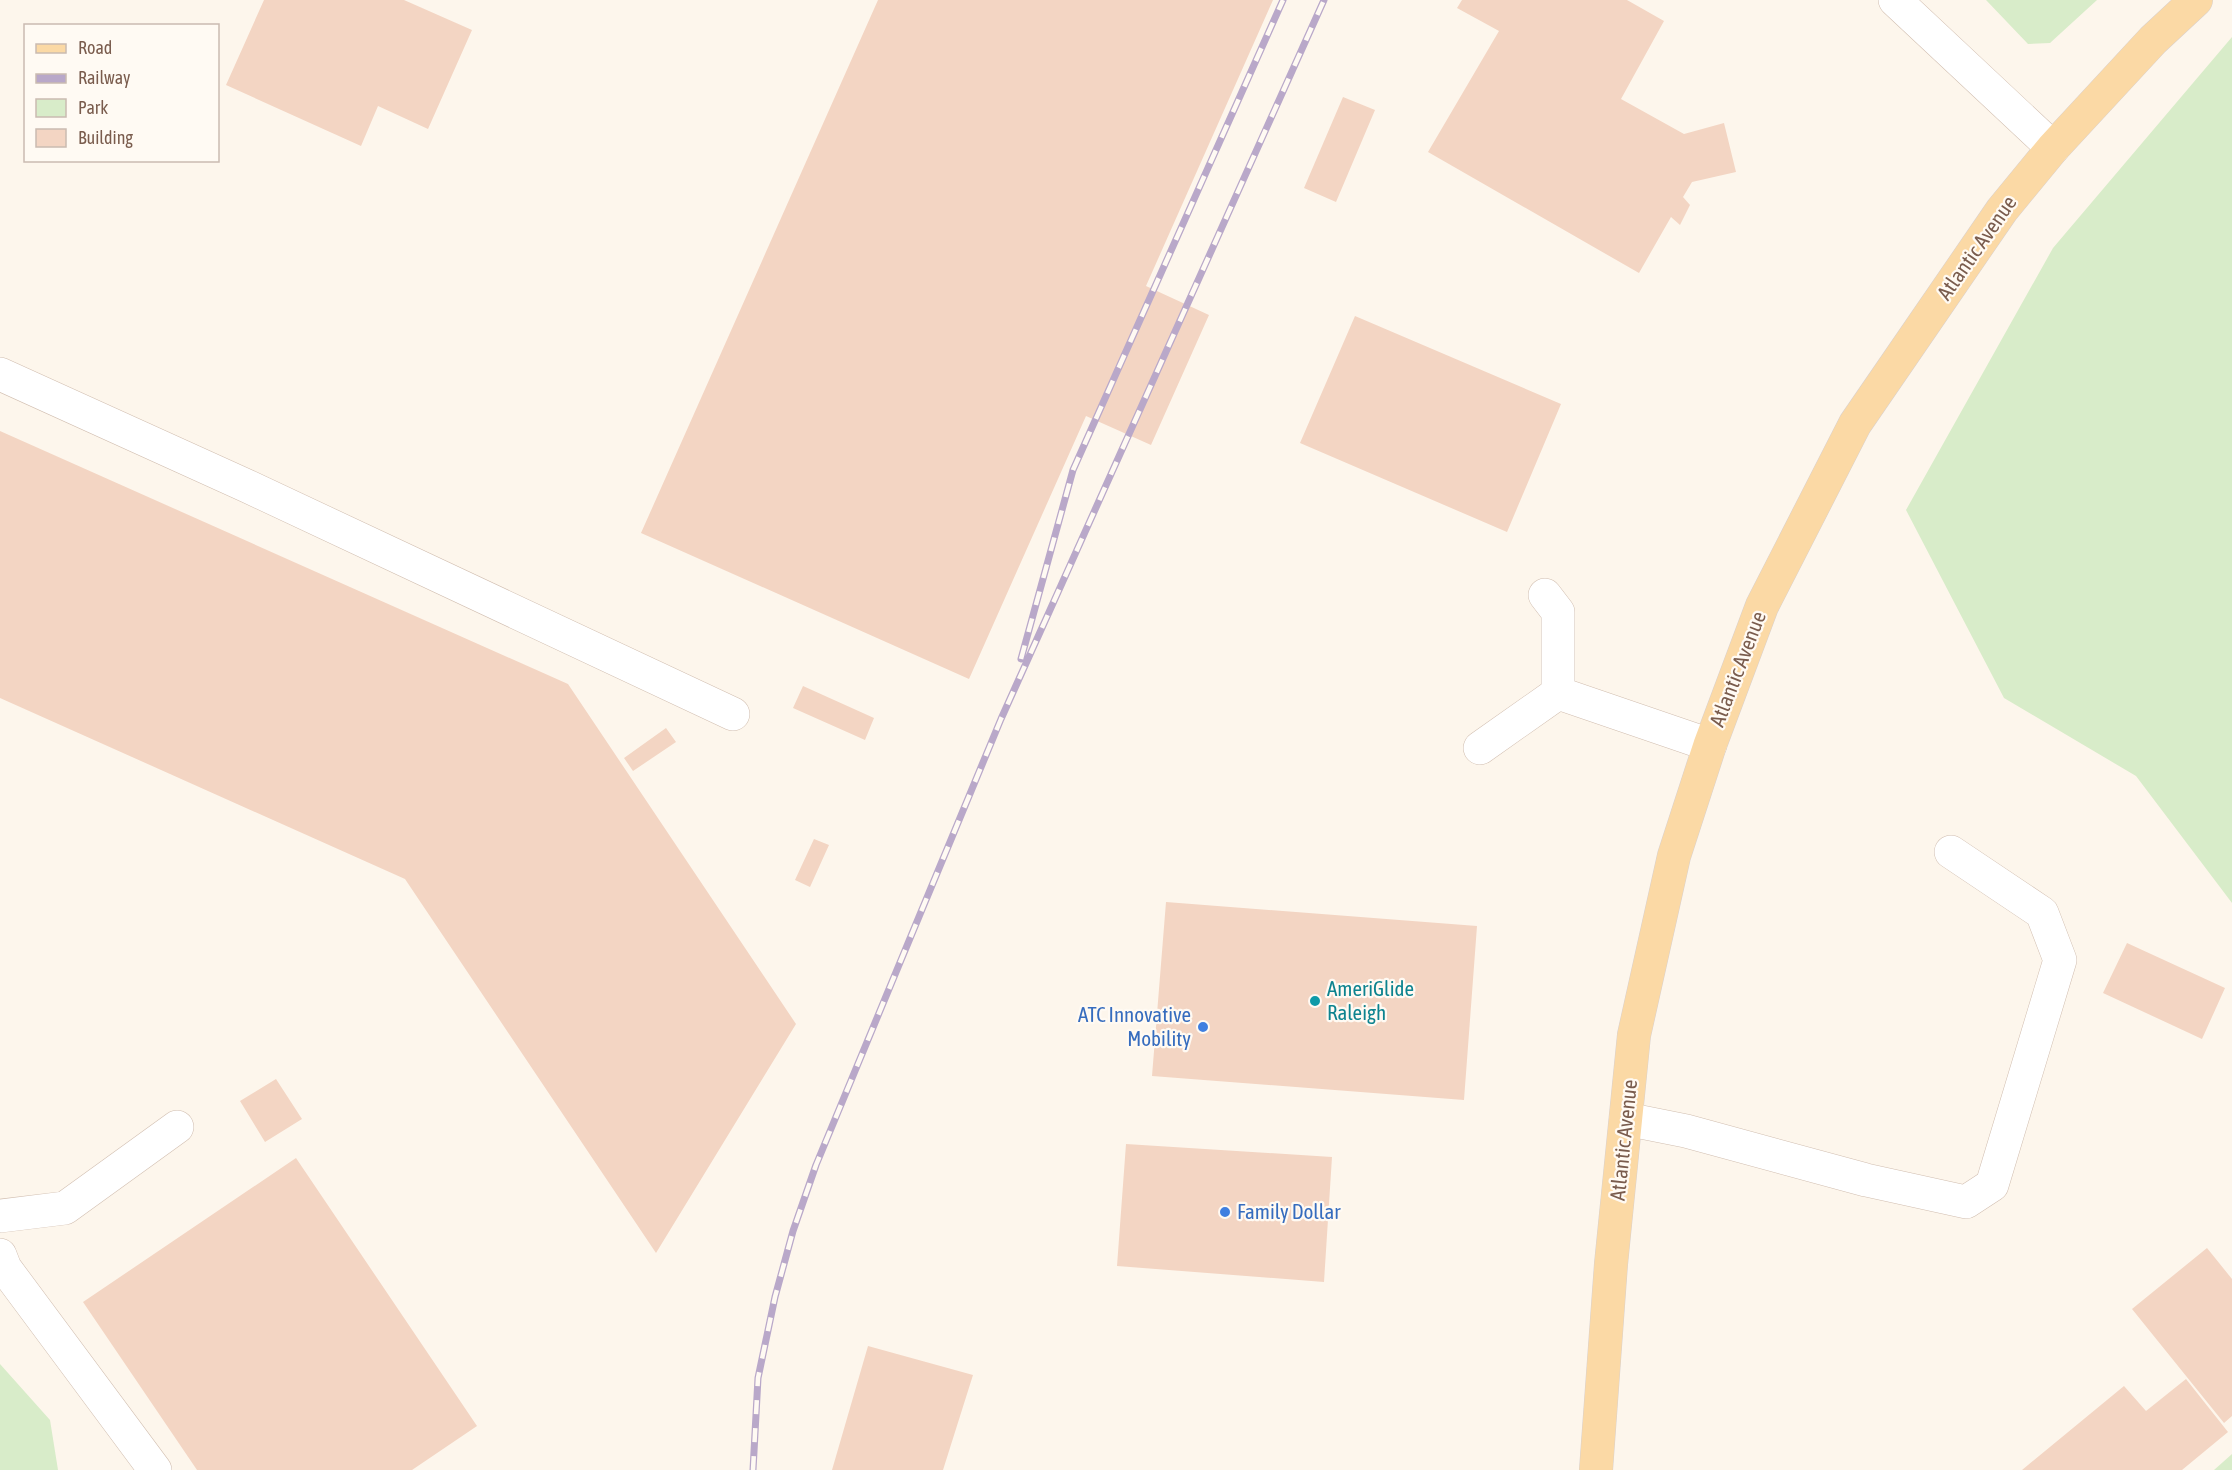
<svg xmlns="http://www.w3.org/2000/svg" width="2232" height="1470" viewBox="0 0 2232 1470" font-family="'Asap Condensed',sans-serif">
<style>
.green{fill:#d8ecc9}
.building{fill:#f3d5c3}
.lines{fill:none;stroke-linecap:round;stroke-linejoin:round}
.minor-casing{stroke:#d1beb0;stroke-width:34}
.major-casing{stroke:#dad1cd;stroke-width:34}
.minor{stroke:#fff;stroke-width:33}
.major{stroke:#fbd9a5;stroke-width:33}
.rail-casing{stroke:#b9a8c9;stroke-width:7}
.rail{stroke:#fffaf3;stroke-width:4.5;stroke-dasharray:14;stroke-linecap:butt}
.culture-dot{fill:#0f9aa8;stroke:#fffaf3;stroke-width:2}
.shop-dot{fill:#3f7fe0;stroke:#fffaf3;stroke-width:2}
.labels{text-anchor:middle;stroke-width:4.5;stroke-linejoin:round;paint-order:stroke}
.street-label{font-size:21px;fill:#7a5c4d;stroke:#fffaf3}
.culture-label{font-size:21px;fill:#0d838f;stroke:#fffaf3;text-anchor:start}
.shop-label{font-size:21px;fill:#366cbe;stroke:#fffaf3;text-anchor:end}
</style>
<rect width="100%" height="100%" fill="#fdf6ec"/>
<path class="green" d="M1986 0H2097L2050 43 2028 44Z
M2232 37V903L2136 776 2004 698 1906 510 2053 248Z
M0 1364 50 1420 58 1470H0Z
M2232 1454V1470H2214Z"/>
<path class="building" d="M264 0H404L472 30 428 129 378 106 361 146 226 85Z
M878 0H1273L1146 286 1209 315 1151 445 1086 416 969 679 641 533Z
M1462 0H1627L1664 21 1621 99 1684 134 1724 123 1736 172 1692 182 1683 197 1690 205 1680 225 1671 217 1639 273 1428 152 1499 31 1457 8Z
M1343 97 1375 110 1336 202 1304 188Z
M1355 316 1561 404 1507 532 1300 443Z
M0 431 568 684 796 1024 656 1253 405 879 0 698Z
M803 686 874 718 865 740 793 708Z
M666 728 676 742 633 771 624 758Z
M814 839 829 845 810 887 795 880Z
M1166 902 1477 926 1464 1100 1152 1076Z
M2127 943 2225 988 2202 1039 2103 993Z
M276 1079 302 1119 265 1142 240 1101Z
M1126 1144 1332 1157 1324 1282 1117 1266Z
M296 1158 477 1426 412 1470H197L83 1302Z
M2207 1248 2232 1279V1416L2224 1423 2132 1309Z
M868 1346 973 1375 943 1470H832Z
M2186 1379 2228 1432 2182 1470H2022L2124 1386 2146 1411Z"/>
<g class="lines">
<defs>
<path id="minor" d="M1895 0 2053 148
M0 374 247 486 733 714
M1545 595 1558 612V693L1710 745
M1480 748 1558 693
M1626 1119 1686 1131 1866 1180 1966 1202 1992 1185 2060 960 2042 913 1951 852
M0 1216 65 1208 177 1127
M0 1255 5 1268 155 1470"/>
<path id="major" d="M1596 1470 1611 1264 1634 1035 1674 856 1710 745 1762 606 1855 424 2002 210 2053 148 2153 40 2196 0"/>
</defs>
<use href="#minor" class="minor-casing"/>
<use href="#major" class="major-casing"/>
<use href="#minor" class="minor"/>
<use href="#major" class="major"/>
<defs>
<path id="rail" d="M1021 659 1073 470 1283 0
M753 1470 758 1378 775 1297 793 1231 816 1165 1001 719 1324 0"/>
</defs>
<use href="#rail" class="rail-casing"/>
<use href="#rail" class="rail"/>
</g>
<circle class="culture-dot" cx="1315" cy="1001" r="6"/>
<g class="shop-dot">
<circle cx="1203" cy="1027" r="6"/>
<circle cx="1225" cy="1212" r="6"/>
</g>
<g class="labels">
<g class="street-label">
<text transform="translate(1977 248) rotate(-55)" y="7">Atlantic Avenue</text>
<text transform="translate(1738 669) rotate(-69)" y="7">Atlantic Avenue</text>
<text transform="translate(1624 1140) rotate(-84)" y="7">Atlantic Avenue</text>
</g>
<g class="culture-label">
<text x="1327" y="996">AmeriGlide<tspan x="1327" dy="24">Raleigh</tspan></text>
</g>
<g class="shop-label">
<text x="1191" y="1022">ATC Innovative<tspan x="1191" dy="24">Mobility</tspan></text>
<text x="1237" y="1219" text-anchor="start">Family Dollar</text>
</g>
</g>
<rect x="24" y="24" width="195" height="138" fill="#fffaf3" stroke="#cabbb1" stroke-width="1.5"/>
<rect x="36" y="44" width="30" height="9" fill="#fbd9a5" stroke="#cabbb1" stroke-width="1.5"/>
<text x="78" y="54" font-size="18" fill="#7a5c4d">Road</text>
<rect x="36" y="74" width="30" height="9" fill="#b9a8c9" stroke="#cabbb1" stroke-width="1.5"/>
<text x="78" y="84" font-size="18" fill="#7a5c4d">Railway</text>
<rect x="36" y="99" width="30" height="18" fill="#d8ecc9" stroke="#cabbb1" stroke-width="1.5"/>
<text x="78" y="114" font-size="18" fill="#7a5c4d">Park</text>
<rect x="36" y="129" width="30" height="18" fill="#f3d5c3" stroke="#cabbb1" stroke-width="1.5"/>
<text x="78" y="144" font-size="18" fill="#7a5c4d">Building</text>
</svg>
